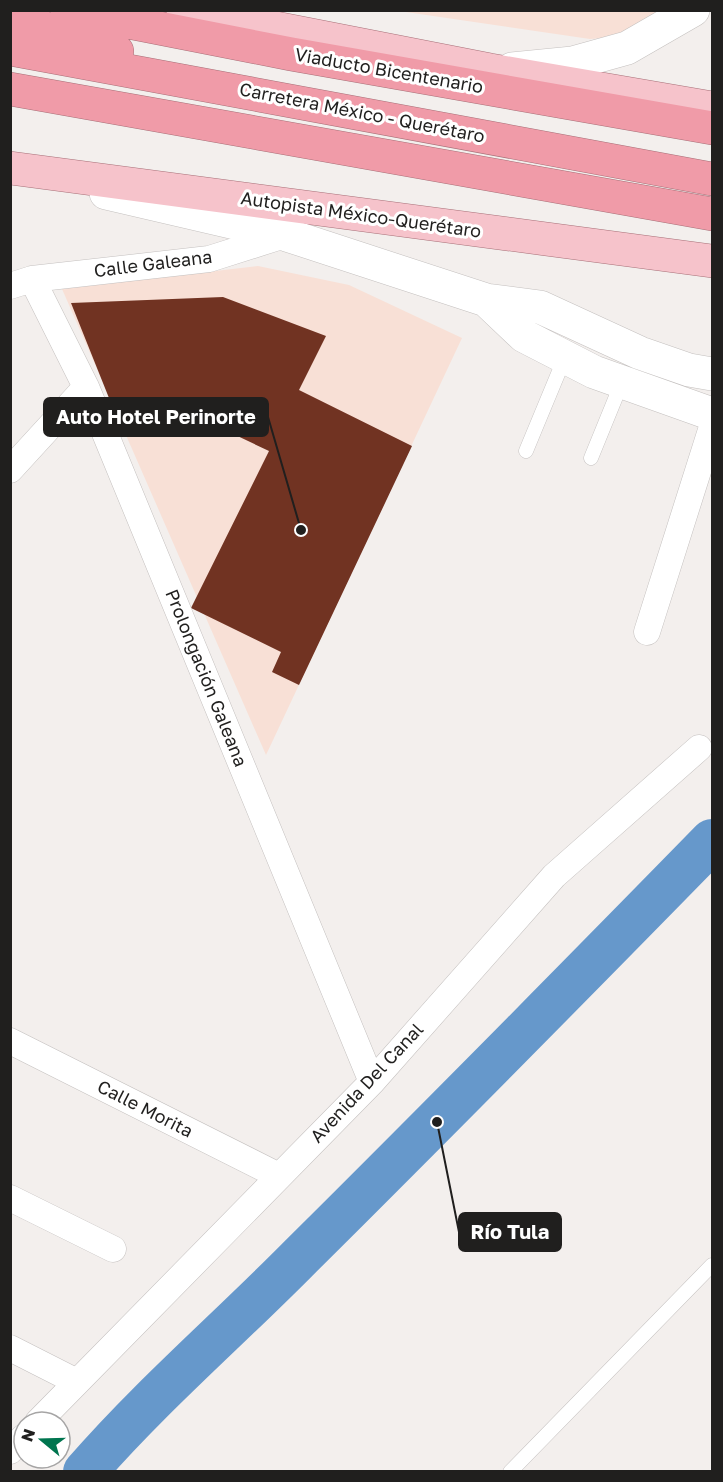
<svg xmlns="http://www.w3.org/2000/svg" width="723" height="1482" viewBox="0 0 723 1482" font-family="'Golos Text',sans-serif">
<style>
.commercial{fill:#f8e0d6}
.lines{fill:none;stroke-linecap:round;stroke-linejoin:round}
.river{stroke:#6698cb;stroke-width:44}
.building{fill:#713322}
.lane-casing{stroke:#c4c0bf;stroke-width:15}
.street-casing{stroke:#c4c0bf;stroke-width:27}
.secondary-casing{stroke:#c4c0bf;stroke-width:34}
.primary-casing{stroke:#a77078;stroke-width:34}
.highway-casing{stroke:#a77078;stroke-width:34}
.lane{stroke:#fff;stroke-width:14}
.street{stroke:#fff;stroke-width:26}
.secondary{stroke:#fff;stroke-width:33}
.primary{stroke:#f6c3cb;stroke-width:33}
.highway{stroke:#f09ba8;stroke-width:33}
.labels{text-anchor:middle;stroke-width:6;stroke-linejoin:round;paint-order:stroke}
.street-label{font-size:18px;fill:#201f1e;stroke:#fff}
.leader{fill:none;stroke:#201f1e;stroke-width:2}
.callout-dot{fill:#201f1e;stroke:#fff;stroke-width:2}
.callout{fill:#201f1e;stroke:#201f1e;stroke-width:2}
.callout-label{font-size:20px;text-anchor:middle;font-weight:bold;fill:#fff}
</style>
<rect width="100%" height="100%" fill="#f3efed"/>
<path class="commercial" d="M399 11H681L615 37 590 39Z
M258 266 349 285 462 338 266 755 62 289Z"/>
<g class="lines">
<path class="river" d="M85 1472C152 1395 229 1329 300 1257 439 1119 576 980 712 841"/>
</g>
<path class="building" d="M223 297 326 336 299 390 412 446 299 685 272 672 281 652 191 608 269 451 212 424 121 428 71 303Z"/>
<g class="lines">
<defs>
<path id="lane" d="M526 451 565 357
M591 458 622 382
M510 1472 712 1265"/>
<path id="street" d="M32 279 86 387 372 1082
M10 286 32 279 209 259 288 234
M10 470 86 387
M647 632 712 427
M10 1041 279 1176
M10 1198 113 1249
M10 1348 77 1382
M38 1422 372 1082 554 876 699 748
M10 1451 24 1437"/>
<path id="secondary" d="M512 69 573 63 627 48 693 10
M106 193 287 235 486 300 540 307 640 353 689 370 712 374
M486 300 524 336 594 372 712 414"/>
<path id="primary" d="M183 10 490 70 712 108
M10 168 712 261"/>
<path id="highway" d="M67 10 291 54 712 128
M10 17 117 51
M10 49 712 179
M10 89 712 214"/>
</defs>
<use href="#lane" class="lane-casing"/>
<use href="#street" class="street-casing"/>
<use href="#secondary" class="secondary-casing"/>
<use href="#primary" class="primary-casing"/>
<use href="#highway" class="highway-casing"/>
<use href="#lane" class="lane"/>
<use href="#street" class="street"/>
<use href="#secondary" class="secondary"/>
<use href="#primary" class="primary"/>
<use href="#highway" class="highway"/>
</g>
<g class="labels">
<g class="street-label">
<text transform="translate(389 71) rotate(10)" y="6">Viaducto Bicentenario</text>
<text transform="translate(362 113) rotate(11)" y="6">Carretera México - Querétaro</text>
<text transform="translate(361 215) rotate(8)" y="6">Autopista México-Querétaro</text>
<text transform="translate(153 264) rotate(-7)" y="6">Calle Galeana</text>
<text transform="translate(206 678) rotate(68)" y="6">Prolongación Galeana</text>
<text transform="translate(367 1083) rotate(-47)" y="6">Avenida Del Canal</text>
<text transform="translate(145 1109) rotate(27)" y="6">Calle Morita</text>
</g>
</g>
<path class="leader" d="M301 530L268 417M437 1122L459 1232"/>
<g class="callout-dot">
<circle cx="301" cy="530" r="6"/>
<circle cx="437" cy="1122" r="6"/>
</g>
<g class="callout">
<rect x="44" y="398" width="224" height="38" rx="6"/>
<rect x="459" y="1213" width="102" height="38" rx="6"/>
</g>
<g class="callout-label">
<text x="156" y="424">Auto Hotel Perinorte</text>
<text x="510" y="1239">Río Tula</text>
</g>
<rect width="723" height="1482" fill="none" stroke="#201f1e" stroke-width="24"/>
<g transform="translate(42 1440) rotate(289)"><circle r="28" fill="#ffffff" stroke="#a6a5a5" stroke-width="1.5"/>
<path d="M0-4.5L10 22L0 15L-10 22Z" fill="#00754f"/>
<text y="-9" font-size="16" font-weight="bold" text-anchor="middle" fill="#201f1e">N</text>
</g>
</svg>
